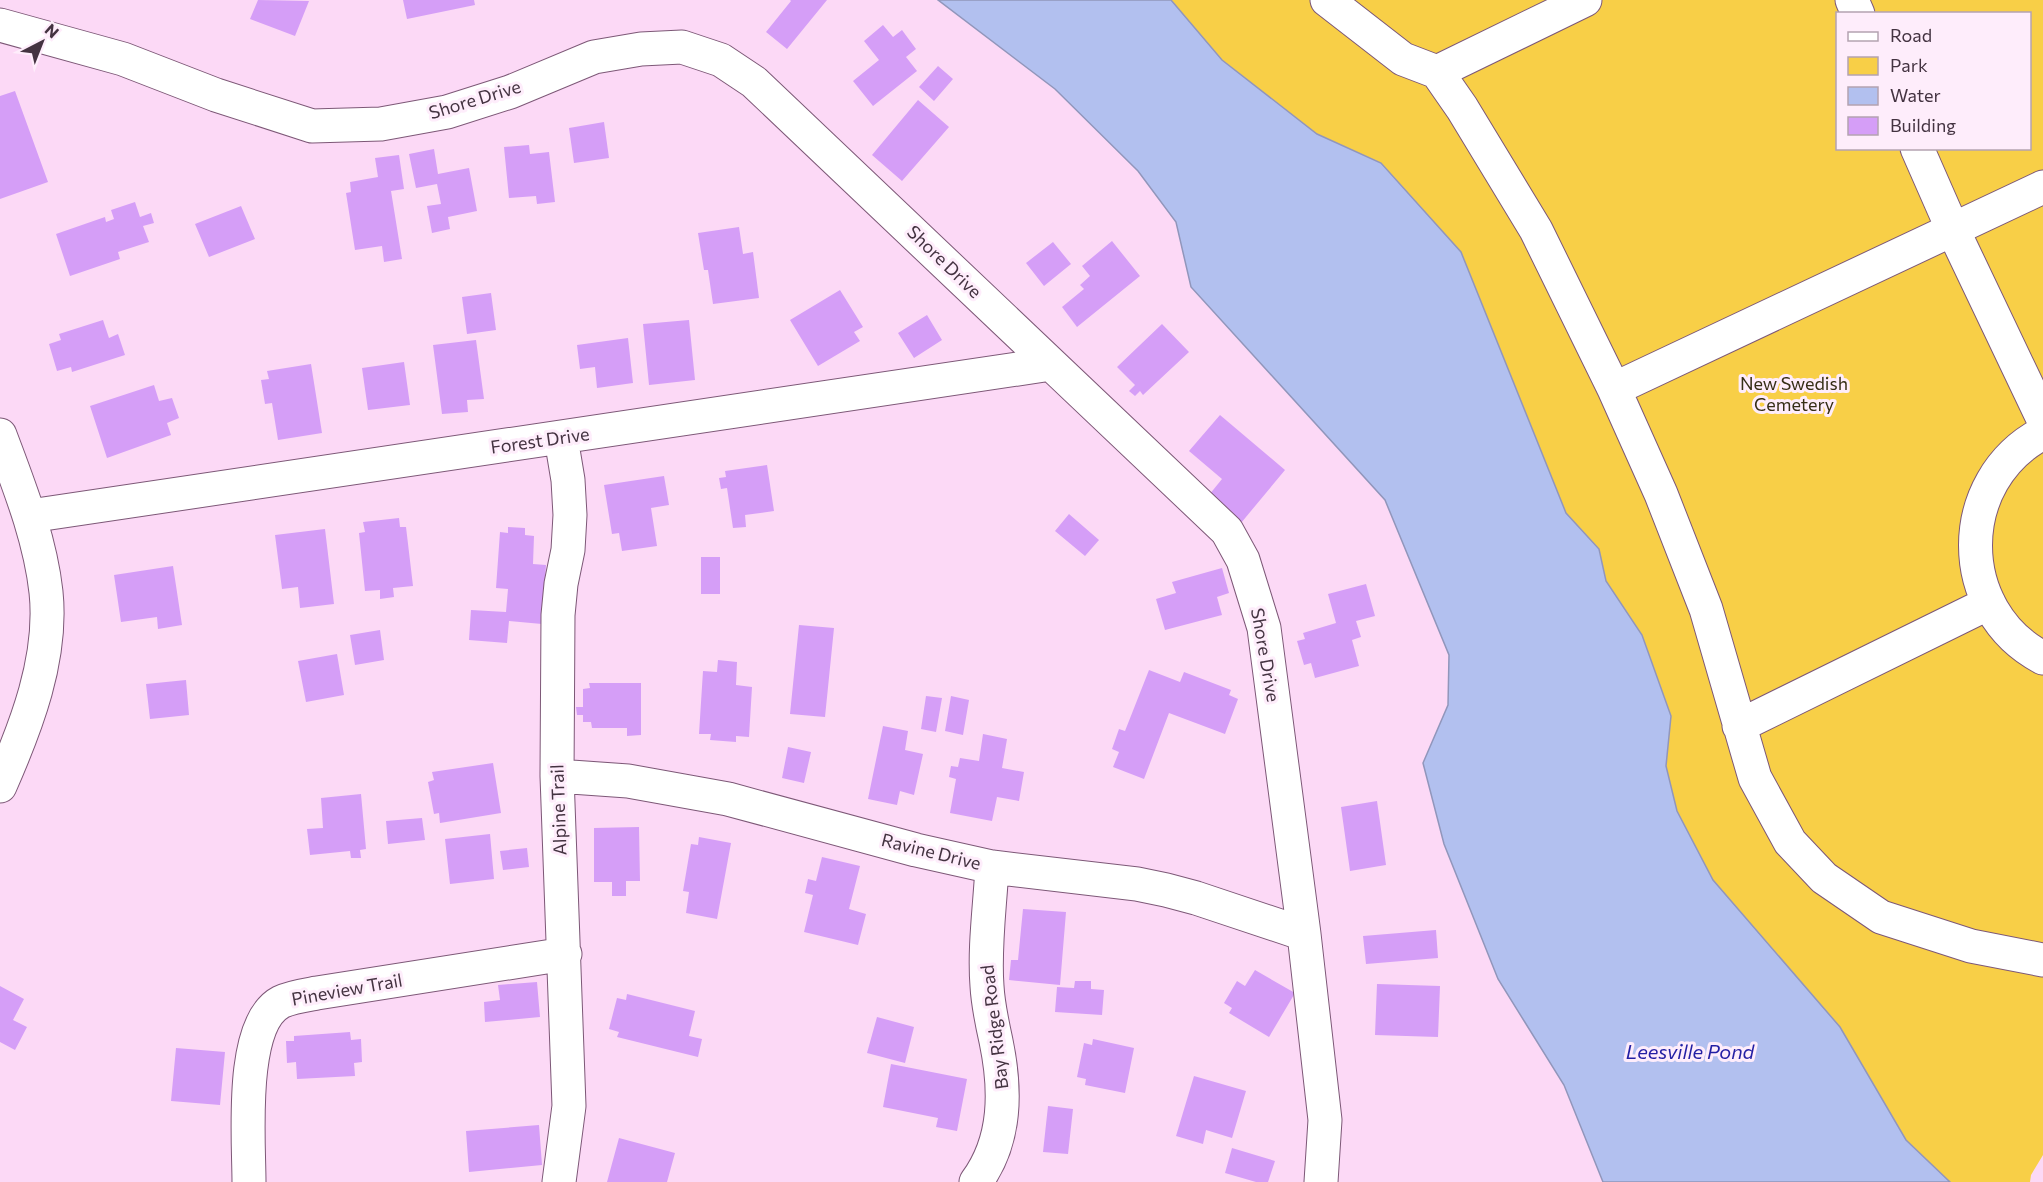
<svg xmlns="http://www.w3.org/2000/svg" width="2043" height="1182" viewBox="0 0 2043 1182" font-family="Commissioner,sans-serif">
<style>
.green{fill:#f8cf47;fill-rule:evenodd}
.water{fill:#b2c0ef;stroke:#9196bb;stroke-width:1.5}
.building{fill:#d59ef7}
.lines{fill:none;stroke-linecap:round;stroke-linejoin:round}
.minor-casing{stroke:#7d5877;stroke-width:35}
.minor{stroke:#fff;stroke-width:33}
.labels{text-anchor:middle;stroke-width:6;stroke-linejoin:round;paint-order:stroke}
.street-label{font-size:18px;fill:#443341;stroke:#feedfb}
.park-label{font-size:18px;fill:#362e16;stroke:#feedfb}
.water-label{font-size:20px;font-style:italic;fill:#231fa4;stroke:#feedfb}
</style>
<rect width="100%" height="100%" fill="#fcd9f6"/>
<path class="green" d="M1171 0H2043V1155L2031 1175 2030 1182H1950L1906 1140 1840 1027 1713 880 1677 811 1666 766 1671 716 1642 635 1606 581 1599 549 1566 513 1461 252 1381 163 1317 134 1222 60ZM1838 14H2030V148H1838Z"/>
<path class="water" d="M938 0H1171L1222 60 1317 134 1381 163 1461 252 1566 513 1599 549 1606 581 1642 635 1671 716 1666 766 1677 811 1713 880 1840 1027 1906 1140 1950 1182H1603L1564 1085 1498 979 1444 844 1423 763 1448 705 1449 655 1385 500 1191 287 1176 222 1138 171 1055 89Z"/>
<path class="building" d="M258 0 309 1 295 36 250 19Z
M403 0H474L475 5 407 19Z
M790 0H827L787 49 766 32 791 1Z
M883 25 893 37 902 30 916 49 906 57 917 71 873 106 853 81 879 60 864 41Z
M938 66 953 79 934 101 919 87Z
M15 91 48 182 0 199V96Z
M918 100 949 127 902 181 872 155Z
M604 122 609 158 574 163 569 128Z
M529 145 530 154 549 152 555 202 537 204 536 196 509 198 504 147Z
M434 149 438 174 469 168 477 211 448 217 450 229 432 233 427 206 441 204 437 184 416 188 409 154Z
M399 155 404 189 391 191 402 259 384 262 382 246 355 250 346 193 351 192 350 182 378 177 375 158Z
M135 202 140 217 151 213 154 223 143 226 149 242 118 252 120 259 70 276 56 234 105 217 106 222 114 219 111 210Z
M241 206 255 239 209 257 195 224Z
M739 227 743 254 753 252 759 298 713 304 708 270H704L698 233Z
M1112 241 1140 276 1077 327 1062 307 1084 289 1080 285 1090 276 1082 266Z
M1053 242 1071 264 1044 286 1026 263Z
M840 290 863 327 854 332 860 341 818 366 790 320Z
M491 293 496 330 467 334 462 297Z
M927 315 942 340 914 358 898 333Z
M103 320 109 338 118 334 125 355 72 372 71 367 57 371 49 344 61 340 59 334Z
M689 320 695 380 649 385 643 324Z
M1162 324 1189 352 1143 395 1140 391 1135 396 1129 391 1135 385 1117 367Z
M628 338 633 383 597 388 595 367 580 369 577 345Z
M476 340 484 399 467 400 468 412 442 414 433 345Z
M404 362 410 405 368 410 362 368Z
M311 364 322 433 278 440 272 403 265 404 261 380 269 379 267 371Z
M154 385 159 401 172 398 179 418 167 423 171 435 107 458 90 406Z
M1220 415 1285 470 1241 523 1209 495 1222 479 1189 451Z
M767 465 774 511 745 515 746 527 733 528 727 488 721 489 719 478 726 477 725 471Z
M664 476 669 505 651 508 657 546 622 551 619 533 612 534 604 485Z
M1069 514 1099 540 1085 556 1055 531Z
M399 518 400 527H406L413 586 393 588 394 597 380 599V590L365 591 359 533 365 532 363 522Z
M508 527 525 528V535L534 536 533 564 546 565 542 624 509 621 507 643 469 640 471 610 506 612 508 589 496 588 500 532 508 533Z
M325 529 334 604 300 608 298 587 282 589 275 535Z
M701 557H720V594H701Z
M173 566 182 625 158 629 157 617 121 622 114 575Z
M1222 568 1229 593 1217 597 1222 615 1165 630 1156 599 1176 593 1172 582Z
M1366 584 1375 616 1356 621 1361 637 1352 640 1359 666 1315 678 1311 663 1304 665 1297 641 1305 639 1303 633 1336 623 1328 594Z
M799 625 834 628 825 717 790 714Z
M380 630 384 660 355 665 350 635Z
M337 654 344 695 306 702 298 661Z
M718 660 737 662 736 685 752 687 749 737 736 736V742L710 740 711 734H699L703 671 717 672Z
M1149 670 1180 682 1184 672 1231 690 1229 695 1238 699 1225 734 1169 713 1144 779 1113 767 1119 752 1112 749 1119 729 1125 731Z
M186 680 189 715 150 719 146 684Z
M589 683H641V735L627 736V728H592L591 722H583V715H577L576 707H583V689L590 688Z
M926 696 942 698 936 732 921 729Z
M951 696 969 700 963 735 945 731Z
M883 726 908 731 905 750 923 754 914 795 900 791 897 805 868 799Z
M983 734 1007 739 1002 768 1024 772 1019 801 997 797 992 821 950 813 956 779 949 777 951 766 958 767 960 758 979 761Z
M788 747 811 752 804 783 782 778Z
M493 763 501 813 440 823 439 813 434 814 428 782 434 780 432 772Z
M361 794 366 849 360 850 361 858H351L350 851 310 855 307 829 323 828 321 798Z
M1377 801 1386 865 1350 871 1341 807Z
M422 818 425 840 388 844 386 821Z
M639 827 640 881H626V896H612V882H594V828Z
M490 834 494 879 450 884 445 839Z
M699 837 731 843 717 919 686 913 689 892 683 891 691 844 698 845Z
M527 848 529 867 503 870 500 851Z
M822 857 860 866 849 909 866 914 858 945 804 932 813 895 805 893 808 879 816 881Z
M1023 909 1066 912 1060 985 1009 980 1011 960H1018Z
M1436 930 1438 958 1366 964 1363 936Z
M1255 970 1295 993 1269 1037 1229 1013 1232 1008 1224 1003 1237 981 1245 986Z
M1075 981H1091V989L1104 990 1102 1015 1055 1012 1057 987 1074 988Z
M537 982 540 1017 485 1022 484 1002 500 1000 498 985Z
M1377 984 1440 986 1438 1037 1375 1035Z
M0 986 24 999 13 1020 27 1027 15 1050 0 1042Z
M627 994 695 1011 689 1036 702 1039 698 1057 617 1037 619 1032 609 1029 617 998 626 1000Z
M877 1017 914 1027 905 1063 867 1053Z
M350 1032 351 1040 361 1039 362 1062 354 1063 355 1076 297 1079 296 1062 287 1063 286 1041H294V1036Z
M1093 1039 1134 1048 1125 1093 1085 1085 1086 1079 1077 1077 1084 1043 1092 1045Z
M176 1048 225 1052 220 1105 171 1101Z
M891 1064 967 1079 957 1131 936 1127 938 1118 883 1107Z
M1194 1076 1246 1091 1232 1138 1206 1130 1203 1144 1176 1136Z
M1048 1106 1073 1109 1068 1154 1043 1152Z
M539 1125 542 1165 469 1172 466 1131Z
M619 1138 675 1153 667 1182H607Z
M1232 1148 1275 1161 1268 1182H1256L1225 1173Z"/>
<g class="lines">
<defs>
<path id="minor" d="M1327 0 1403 59 1437 72 1462 108 1536 230 1614 389 1661 494 1706 609 1755 778 1790 842 1824 878 1881 917 1971 946 2043 960
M1852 0 1858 14
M0 25 123 59 216 95 312 126 381 124 447 112 510 92 594 57 641 49 682 47 721 60 754 82 1227 531 1243 560 1264 628 1304 934 1325 1120 1321 1182
M1437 72 1585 0
M1917 148 1953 230 2043 419
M1614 389 2043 187
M2043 433C1953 480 1953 611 2043 658
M0 435C19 486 40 538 46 592 53 658 26 727 0 786
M30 516 1051 364
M1739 726 1989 603
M557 776 628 781 728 799 916 850 992 867 1137 884 1166 890 1196 898 1304 934
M249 1182C249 1140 239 1024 281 1002 291 997 306 995 317 993L565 954
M559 1182 569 1106 557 776 558 615 561 584 568 550 570 515 568 480 561 438
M976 1182C1007 1140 1006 1089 996 1041 992 1023 988 1005 987 986 984 947 990 906 992 867"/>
</defs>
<use href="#minor" class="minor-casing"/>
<use href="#minor" class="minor"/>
</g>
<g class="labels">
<g class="street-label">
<text transform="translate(475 100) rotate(-17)" y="6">Shore Drive</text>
<text transform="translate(944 262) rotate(44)" y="6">Shore Drive</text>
<text transform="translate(540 441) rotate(-8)" y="6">Forest Drive</text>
<text transform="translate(1265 655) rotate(80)" y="6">Shore Drive</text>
<text transform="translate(559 810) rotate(-92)" y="6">Alpine Trail</text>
<text transform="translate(931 852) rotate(14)" y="6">Ravine Drive</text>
<text transform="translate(347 990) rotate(-10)" y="6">Pineview Trail</text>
<text transform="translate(995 1027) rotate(-97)" y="6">Bay Ridge Road</text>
</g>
<g class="park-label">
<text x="1794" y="390">New Swedish<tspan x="1794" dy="21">Cemetery</tspan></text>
</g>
<g class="water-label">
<text x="1690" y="1059">Leesville Pond</text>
</g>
</g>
<rect x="1836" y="12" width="195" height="138" fill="#feedfb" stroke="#b4a3b1" stroke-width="1.5"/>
<rect x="1848" y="32" width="30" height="9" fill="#ffffff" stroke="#b4a3b1" stroke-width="1.5"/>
<text x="1890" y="42" font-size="18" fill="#443341">Road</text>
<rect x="1848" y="57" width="30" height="18" fill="#f8cf47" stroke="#b4a3b1" stroke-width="1.5"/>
<text x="1890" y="72" font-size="18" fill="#443341">Park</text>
<rect x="1848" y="87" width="30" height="18" fill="#b2c0ef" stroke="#b4a3b1" stroke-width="1.5"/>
<text x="1890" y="102" font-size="18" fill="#443341">Water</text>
<rect x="1848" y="117" width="30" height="18" fill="#d59ef7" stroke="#b4a3b1" stroke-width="1.5"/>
<text x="1890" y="132" font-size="18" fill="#443341">Building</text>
<g transform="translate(42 42) rotate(42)" stroke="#feedfb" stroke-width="4.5" paint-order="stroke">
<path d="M0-4.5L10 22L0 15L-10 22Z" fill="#443341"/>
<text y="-9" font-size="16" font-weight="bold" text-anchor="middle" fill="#443341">N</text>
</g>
</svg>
